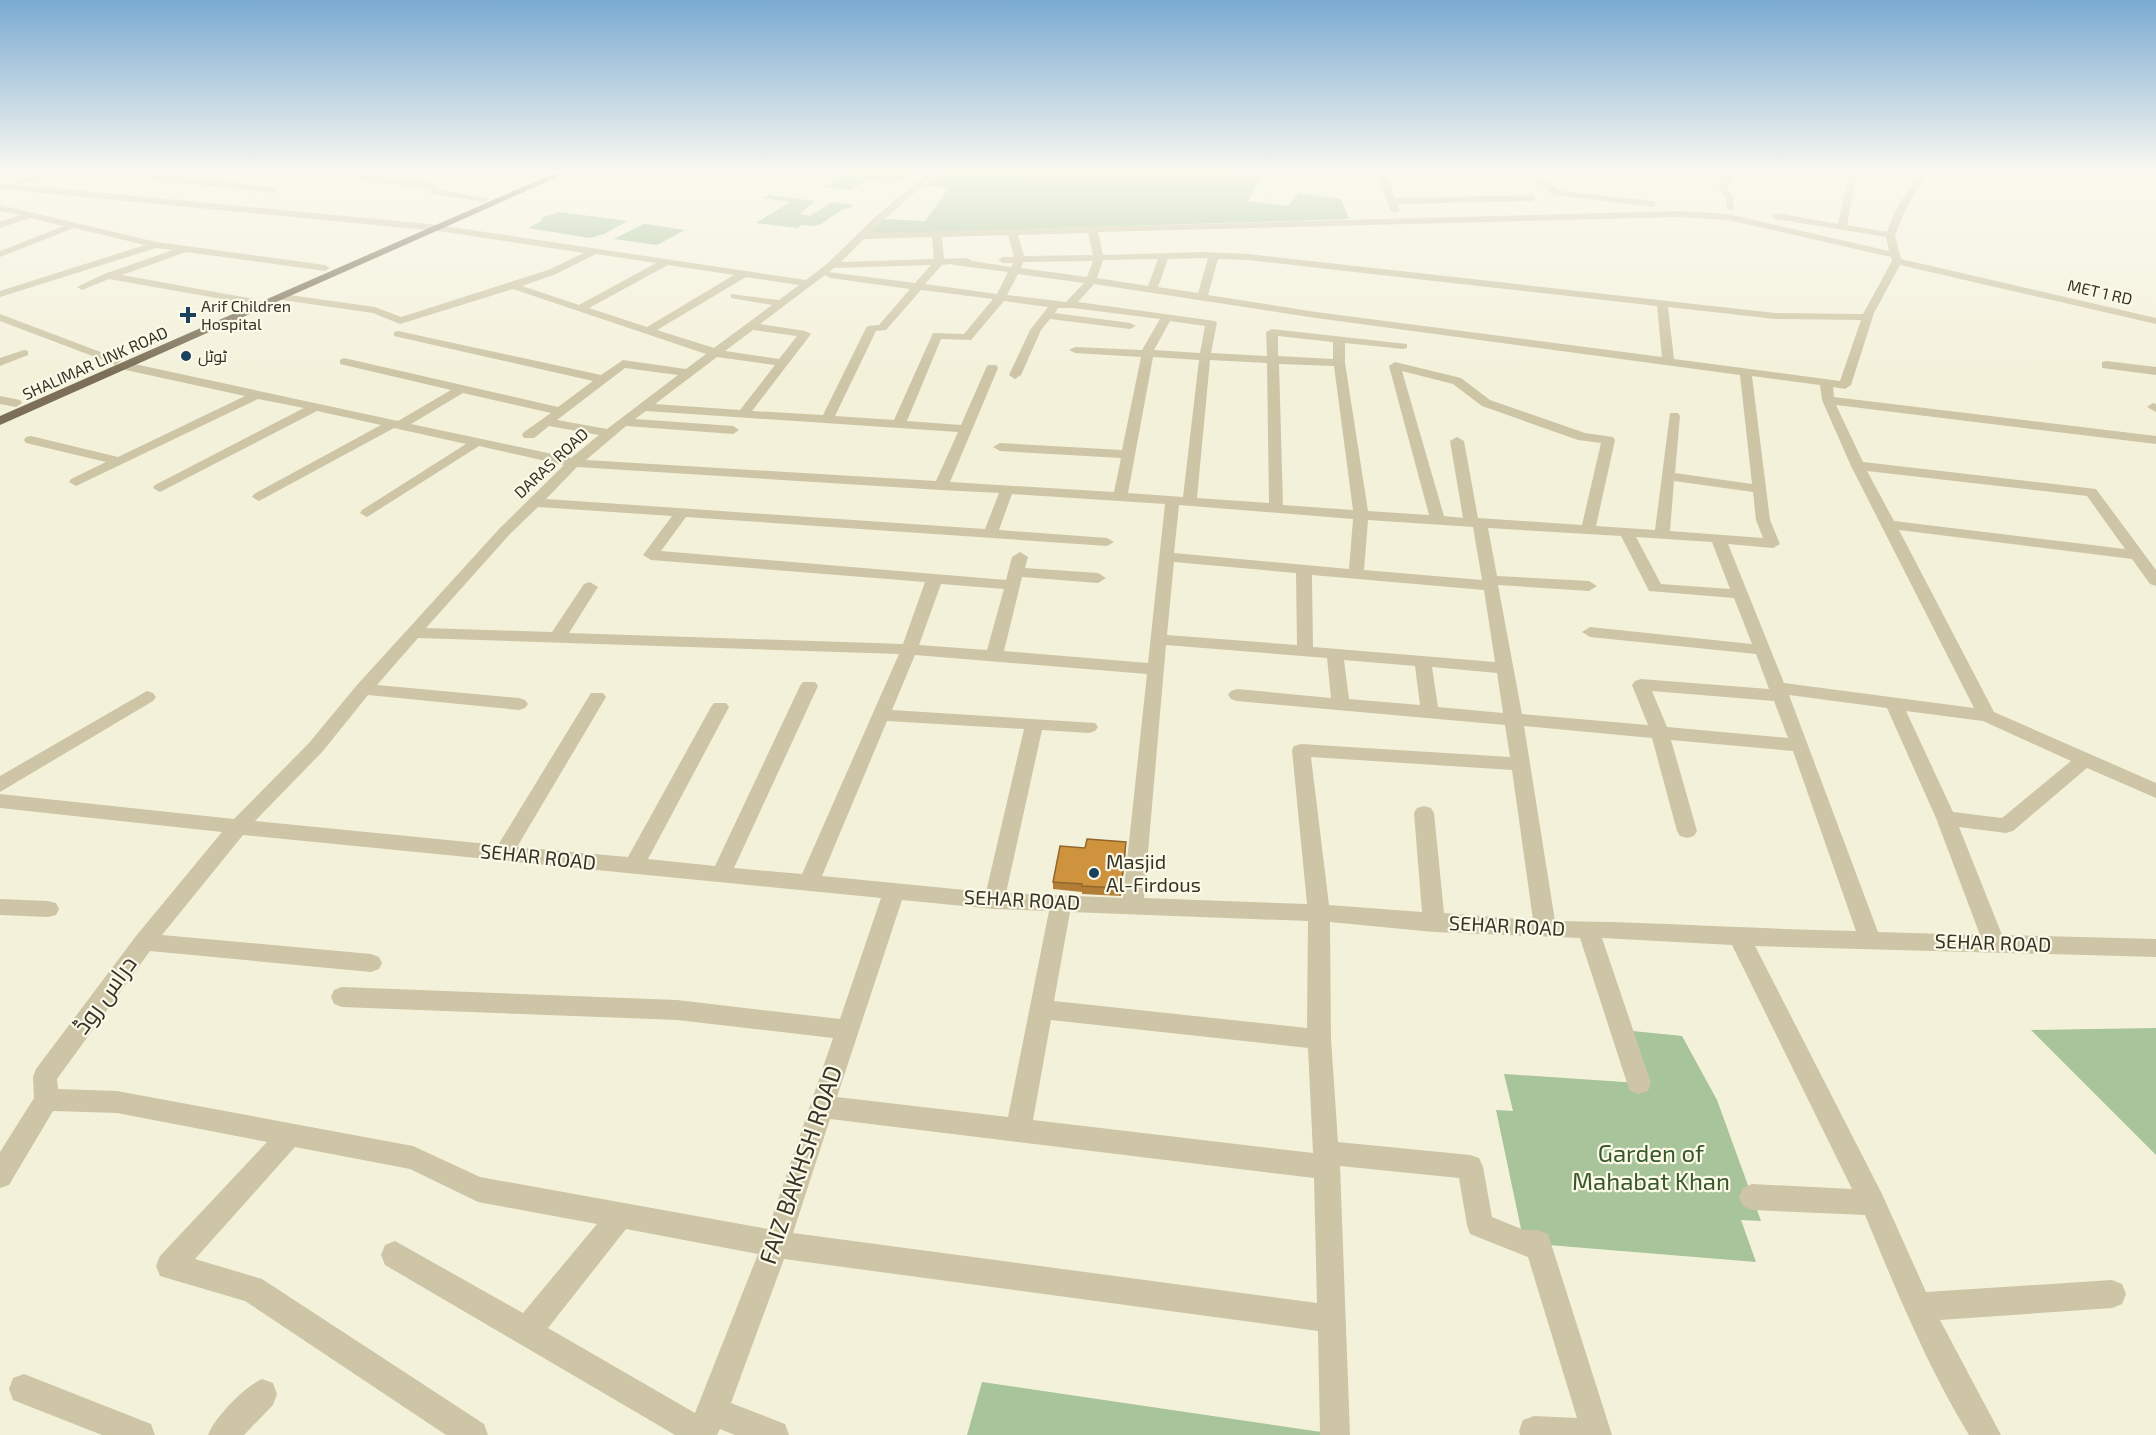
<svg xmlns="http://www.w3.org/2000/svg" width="2156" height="1435" viewBox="0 0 2156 1435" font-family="'Exo 2',Cairo,sans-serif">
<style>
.green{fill:#a7c49a}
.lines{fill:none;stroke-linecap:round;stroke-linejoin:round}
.minor{fill:#cdc5a6;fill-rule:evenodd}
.major{fill:#7b7057;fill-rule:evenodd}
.wall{fill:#b27e35}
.building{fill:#cf933e;stroke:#91672b;stroke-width:1.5}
.poi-dot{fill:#1a415d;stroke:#fbf9e8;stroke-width:2}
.labels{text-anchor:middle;stroke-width:4.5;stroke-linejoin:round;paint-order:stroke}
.far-street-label{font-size:16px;fill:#383227;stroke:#fbf9e8}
.far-poi-label{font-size:16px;fill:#383227;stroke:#fbf9e8;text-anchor:start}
.street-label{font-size:20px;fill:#383227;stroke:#fbf9e8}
.poi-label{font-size:20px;fill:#383227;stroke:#fbf9e8;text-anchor:start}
.near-street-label{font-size:24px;fill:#383227;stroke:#fbf9e8}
.near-park-label{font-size:24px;fill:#375829;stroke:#fbf9e8}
</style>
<rect width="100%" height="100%" fill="#f4f1db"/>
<path class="green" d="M854 172H919L908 180 900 179 892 184 883 183 885 180H867L851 190 823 187 843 174Z
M942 172H1225L1261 178 1248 201 1288 206 1299 193 1341 199 1349 219 865 234 883 219 925 221 949 188 925 186Z
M769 195 815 201 800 214 810 216 832 202 854 205 848 209H843L821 224 815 226 802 225 797 228 756 223 790 202 764 198Z
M559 212 628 221 604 234 590 238 528 228 541 221 543 217Z
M643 224H646L685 230 657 245 614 239Z
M2156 1028V1155L2031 1030Z
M1623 1030 1682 1036 1717 1100 1761 1221 1741 1220 1756 1262 1524 1243 1496 1110 1513 1111 1504 1074 1639 1083Z
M982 1382 1335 1434V1435H967Z"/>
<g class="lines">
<path class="minor" d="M48 172H63L19 185 15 182Z
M104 172H133L274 187 278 190 274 193 108 175Z
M279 172H347L430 183 437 185 438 189 489 199 485 202 434 194 431 193 430 189 334 176 310 178Z
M929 172H938L869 233 1678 211 1728 214 1889 251 1886 237 1776 219 1771 216 1776 213 1838 224 1849 172H1857L1847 225 1887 232 1895 211 1919 172H1927L1905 211 1895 235 1901 259 2156 318V324L1900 265 1874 313 1851 385 1845 389 1833 387 1834 397 2156 436V444L1836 405 1863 462 2096 489 2156 570V586L2150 584 2132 559 1899 530 1994 712 2156 783V798L2087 768 2013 831 2006 833 1959 827 2002 935 2156 939V957L1755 946 1882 1194 1926 1292 2112 1280 2122 1284 2126 1294 2122 1304 2112 1308 1940 1320 2001 1435H1969C1927 1366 1896 1290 1865 1215L1752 1210 1743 1206 1739 1197 1743 1188 1752 1184 1852 1189 1732 945 1602 938 1651 1083 1648 1091 1639 1094 1630 1091 1627 1083 1580 938 1434 932 1330 922 1331 1039 1338 1142 1470 1155 1479 1158 1483 1167 1492 1217 1524 1230H1538L1548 1234 1612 1435H1520L1519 1431 1523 1420 1534 1416 1577 1418 1528 1257 1470 1234 1467 1225 1459 1178 1340 1166 1350 1435H1320L1318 1331 784 1259 731 1403 785 1424 789 1435H735L720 1429 717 1435H675L385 1265 381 1255 385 1245 395 1241 523 1313 597 1224 478 1202 410 1169 295 1147 195 1259 262 1279 484 1424 488 1435H446L245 1301 160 1276 156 1266 160 1256 267 1142 117 1113 53 1111 9 1185 0 1188V1152L34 1098 33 1077 36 1069 136 936 222 832 0 808V794L234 819 309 743 357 685 500 528 564 465 479 446 367 517 360 513 362 510 466 444 394 428 259 501 252 497 254 494 381 425 317 411 160 492 153 488 155 485 304 408 258 399 76 486 69 482 71 479 106 462 26 443 24 440 26 437 31 436 118 457 245 396 121 369 119 366 125 362 398 421 451 390 340 364V360L344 358 558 407 593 381 394 336V332L398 331 601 375 623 360 686 369 706 354 513 289 400 324 373 313 282 300 277 297 282 294 375 307 401 317 548 270 584 253 438 231 0 189V183L438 225 806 280 828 263 875 217ZM1678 217 1728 220 1891 257 1892 261 1863 314 1775 313 1248 254 1203 252 1103 255 1098 232ZM1088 233 1093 255 1024 256 1018 235ZM1008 235 1014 257H1003L998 260 1003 263H1013L1011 267 972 261 967 258 944 259 942 237ZM932 237 934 259 841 262 864 239ZM596 254 656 263 579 305 522 286 556 274ZM1208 258 1198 293 1158 287 1168 259ZM1158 259 1148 286 1097 278 1103 260ZM1218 259 1248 260 1657 306 1662 357 1316 312 1208 295ZM1093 261 1087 277 1021 268 1023 262ZM952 264 954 265 1008 272 997 294 925 284 942 265ZM668 265 734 275 647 327 589 308ZM931 265 915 283 829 272 834 268ZM1018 274 1084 283 1066 302 1007 295ZM825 275 830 278 910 289 879 325 868 326 866 328 823 415 752 411 811 334 805 331 760 324ZM746 277 799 285 779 300 731 294V298L772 305 714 348 657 330ZM1094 284 1316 318 1740 375 1752 484 1675 473 1680 416 1678 413H1670L1655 530 1596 526 1615 440 1613 437 1585 433 1490 400 1461 378 1395 362 1389 366 1429 515 1368 511 1345 363V343L1403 349 1407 348V344L1272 329 1266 332 1267 356 1211 353 1217 323 1215 321 1078 302ZM921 290 993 299 964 334 933 333 894 420 835 416 876 331 886 330ZM1004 301 1048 307 1030 330 1009 375 1015 379 1021 375 1041 330 1050 319 1130 329 1136 326 1130 323 1055 313 1058 308H1073L1160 319 1142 350 1075 347 1069 350 1075 353 1141 357 1122 450 1000 443 993 447 1000 451 1121 458 1114 492 950 482 998 368 996 365H988L986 368 961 425 907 421 941 339 971 340ZM1668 307 1775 319 1861 320 1840 381 1674 359ZM1170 321 1205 326 1200 353 1154 350ZM753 330 797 336 779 359 725 351ZM1278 336 1333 342V359L1278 356ZM717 357 775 365 740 410 655 404ZM1153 357 1199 360 1183 497 1128 493ZM1210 360 1267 363 1269 503 1197 498ZM1279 364 1334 366 1353 510 1283 505ZM625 368 678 375 607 429 557 420ZM1402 371 1453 384 1482 406 1578 440 1601 443 1582 525 1478 518 1464 441 1457 437 1450 441 1463 518 1444 516ZM1752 376 1820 385 1822 400 1851 466 1974 708 1784 683 1728 544 1773 548 1780 544 1770 520ZM463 393 551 413 524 432 522 435 524 438H534L549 426 599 435 571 458 411 424ZM646 411 958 432 936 481 586 460 626 426 733 434 739 430 733 426 635 419ZM577 467 941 490 999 493 985 529 546 499ZM1867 471 2087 496 2125 549 1894 521ZM1674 481 1753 492 1756 520 1763 538 1670 531ZM1012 494 1165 504 1148 663 1004 651 1022 577 1098 583 1106 578 1098 573 1025 568 1028 557 1020 552 1012 557 1006 580 661 551 686 517 1107 546 1114 542 1107 538 999 530ZM1179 505 1353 519 1349 569 1174 553ZM538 507 672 516 643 555 651 560 925 582 903 644 569 633 598 587 590 582 584 584 552 632 426 628 510 534ZM1368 520 1473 527 1482 580 1364 570ZM1488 528 1621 536 1649 591 1734 598 1752 644 1590 627 1582 632 1590 637 1756 654 1769 689 1641 679 1635 681 1632 685 1648 725 1522 714 1498 585 1589 591 1597 586 1589 581 1497 576ZM1636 537 1712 542 1730 589 1661 584ZM1174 562 1296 573 1297 645 1167 635ZM1312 575 1484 590 1495 662 1313 647ZM941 584 1004 589 987 650 919 645ZM418 638 899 654 802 874 734 868 818 686 815 682H803L800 686 715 866 648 859 729 707 726 703H714L711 707 628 857 517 847 606 697 603 693H591L498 845 255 821 323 751 368 695 519 710 525 708 528 704 525 700 519 698 377 685ZM1166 645 1327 658 1331 698 1237 689 1231 691 1228 695 1231 699 1237 701 1505 725 1510 757 1301 744 1294 746 1292 750 1307 904 1144 898ZM915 655 1147 674 1123 898 1006 893 1042 730 1089 733 1095 731 1098 727 1095 723 892 710ZM1344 660 1415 666 1420 705 1349 699ZM1432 667 1497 673 1503 713 1438 707ZM1652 691 1774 701 1788 738 1667 727ZM1789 695 1887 708 1936 818 1980 935 1878 932ZM1906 711 1983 721 2071 761 2002 818 1953 812ZM887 721 1024 729 986 892 822 876ZM1524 726 1652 738 1677 831 1680 836 1687 838 1694 836 1697 831 1671 740 1793 751 1856 931C1755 929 1655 922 1555 921ZM1311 757 1512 770 1533 920 1444 913 1434 813 1431 808 1424 806 1417 808 1414 813 1422 912 1329 905ZM243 835 881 898 840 1019 677 1000 342 987 334 990 331 997 334 1004 342 1007 677 1020 833 1038 768 1229 480 1177 413 1146 117 1091 58 1089 57 1079 150 951 371 972 379 969 382 963 379 957 371 954 162 935ZM902 900 994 909 1049 911 1008 1117 837 1097ZM1070 912 1308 921 1307 1028 1054 1001ZM1051 1020 1308 1048 1313 1153 1033 1120ZM830 1119 1314 1178 1317 1303 793 1233ZM626 1229 758 1254 695 1413 548 1328Z
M1378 172H1386L1395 198 1532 195 1536 198 1532 201 1397 204 1400 210 1395 213 1390 210Z
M1523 172H1533L1560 191 1653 201 1658 204 1653 207 1555 195Z
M1696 172 1726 175 1728 172H1737L1727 189 1733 196 1734 210H1728L1725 197 1718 189 1723 179Z
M0 205 156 242 325 265 330 268 325 271 186 252 122 275 254 299V303L250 304 109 279 82 290 77 287 104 274 173 250 156 248 0 297V291L145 245 74 228 0 257V251L64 226 30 218 0 228V222L20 215 0 211Z
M0 314 119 359 121 361 115 365 111 363 0 321Z
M24 350 28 351V355L0 366V358Z
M2106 361 2156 367V375L2102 368V362Z
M0 396 20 400 22 403 16 407 0 404Z
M2153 403 2156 404V412L2147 407Z
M147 691 153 693 156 697 153 701 0 792V776Z
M0 899 48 901 56 903 59 909 56 915 48 917 0 915Z
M24 1374 151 1424 155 1435H102L13 1400 9 1389 13 1378Z
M262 1379 273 1383 277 1394 273 1405 244 1435H208C215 1417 244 1387 262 1379Z"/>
<path class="major" d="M557 172H569L0 425V416Z"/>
</g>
<path class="wall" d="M1085 848 1126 850 1121 896 1082 894V892L1053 889V882Z"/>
<path class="building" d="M1087 839 1126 842 1121 888 1082 886V884L1053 882 1060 846 1085 848Z"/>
<linearGradient id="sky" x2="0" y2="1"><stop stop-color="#7baad3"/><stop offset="0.46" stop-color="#faf9ef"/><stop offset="1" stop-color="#faf9ef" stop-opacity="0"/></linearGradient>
<rect width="2156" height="373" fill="url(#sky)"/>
<g class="poi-dot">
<path d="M185 306h6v6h6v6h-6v6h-6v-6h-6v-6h6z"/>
<circle cx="186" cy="356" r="6"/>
<circle cx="1094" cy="873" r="6"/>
</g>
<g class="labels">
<g class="far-street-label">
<text transform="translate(2100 292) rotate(13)" y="6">MET 1 RD</text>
<text transform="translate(95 363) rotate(-24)" y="6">SHALIMAR LINK ROAD</text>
<text transform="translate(551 463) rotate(-43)" y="6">DARAS ROAD</text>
</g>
<g class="far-poi-label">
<text x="201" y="312">Arif Children<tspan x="201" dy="18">Hospital</tspan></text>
<text x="198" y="362">ٹوٹل</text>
</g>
<g class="street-label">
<text transform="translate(538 857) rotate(6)" y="7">SEHAR ROAD</text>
<text transform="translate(1022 900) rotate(3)" y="7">SEHAR ROAD</text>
<text transform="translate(1507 926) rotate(3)" y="7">SEHAR ROAD</text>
<text transform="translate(1993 943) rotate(2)" y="7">SEHAR ROAD</text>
</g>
<g class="poi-label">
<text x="1106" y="869">Masjid<tspan x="1106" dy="23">Al-Firdous</tspan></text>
</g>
<g class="near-street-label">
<text transform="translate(105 995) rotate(-54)" y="8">دراس روڈ</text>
<text transform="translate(801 1165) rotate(-71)" y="8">FAIZ BAKHSH ROAD</text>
</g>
<g class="near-park-label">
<text x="1651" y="1162">Garden of<tspan x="1651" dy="28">Mahabat Khan</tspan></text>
</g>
</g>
</svg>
